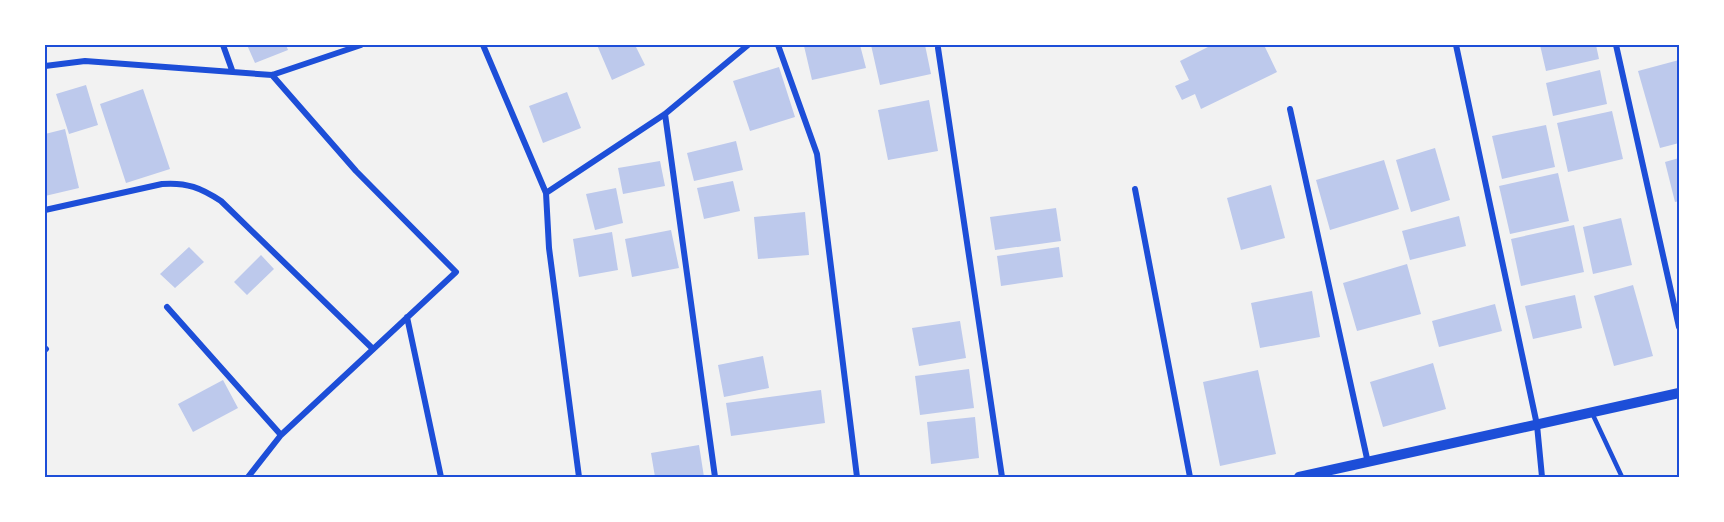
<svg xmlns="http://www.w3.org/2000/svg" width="1724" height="522" viewBox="0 0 1724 522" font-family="Roboto,sans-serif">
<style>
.building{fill:#bdc9ec}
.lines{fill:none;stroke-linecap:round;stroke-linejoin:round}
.service{stroke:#1d4ed8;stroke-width:4.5}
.minor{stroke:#1d4ed8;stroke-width:6}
.tertiary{stroke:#1d4ed8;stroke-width:10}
.neatline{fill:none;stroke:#1d4ed8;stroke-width:2}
</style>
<rect width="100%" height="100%" fill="#f2f2f2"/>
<path class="building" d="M247 45H286L288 50 255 63Z
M597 45H635L645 65 612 80Z
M860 45 866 68 812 80 804 46Z
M871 45H925L931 74 880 85Z
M1212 45H1264L1277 72 1201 109 1195 94 1182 100 1175 86 1189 80 1180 61Z
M1540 45H1596L1599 59 1546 71Z
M1679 60V143L1660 148 1638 71Z
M779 67 795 117 750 131 733 81Z
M1600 70 1607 104 1553 116 1546 83Z
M86 85 98 125 69 134 56 94Z
M143 89 170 169 126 183 100 104Z
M567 92 581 128 543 143 529 106Z
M929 100 938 151 888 160 878 110Z
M1612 111 1623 159 1568 172 1557 123Z
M1546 125 1555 167 1502 179 1492 136Z
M65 129 79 188 45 196V134Z
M736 141 743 170 694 181 687 153Z
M1435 148 1450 200 1411 212 1396 160Z
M1679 158V201L1675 202 1665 162Z
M1384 160 1399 209 1330 230 1316 180Z
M660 161 665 186 623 194 618 168Z
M1558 173 1569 221 1510 234 1499 186Z
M733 181 740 211 704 219 697 188Z
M1271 185 1285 238 1241 250 1227 198Z
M616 188 623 223 595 230 586 194Z
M1056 208 1061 241 995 250 990 217Z
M805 212 809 255 758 259 754 217Z
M1459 216 1466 246 1410 260 1402 231Z
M1621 218 1632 265 1593 274 1583 227Z
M1574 225 1584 272 1521 286 1511 239Z
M671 230 679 268 632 277 625 239Z
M612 232 618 270 579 277 573 239Z
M189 247 204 262 175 288 160 274Z
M1059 247 1063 277 1001 286 997 256Z
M261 255 274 269 247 295 234 282Z
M1407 264 1421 314 1357 331 1343 283Z
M1633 285 1653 356 1614 366 1594 296Z
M1312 291 1320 337 1260 348 1251 303Z
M1575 295 1582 328 1533 339 1525 306Z
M1495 304 1502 331 1439 347 1432 321Z
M960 321 966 358 919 366 912 328Z
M763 356 769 388 724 397 718 365Z
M1433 363 1446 409 1383 427 1370 382Z
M969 369 974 408 920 415 915 376Z
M1258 370 1276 454 1220 466 1203 382Z
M223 380 238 408 193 432 178 404Z
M821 390 825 423 731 436 726 403Z
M975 417 979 458 931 464 927 422Z
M699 445 704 477H655L651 453Z"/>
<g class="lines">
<path class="service" d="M1592 413 1622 477"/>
<path class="minor" d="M223 45 232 70
M483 45 546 193 549 248 579 477
M778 45 817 154 857 477
M1456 45 1537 425 1542 477
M1616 45 1679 327
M938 48 1002 477
M45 66 85 61 272 75 361 45
M1290 109 1368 463
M665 114 715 477
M1135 189 1190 477
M546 193 665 114 748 45
M45 210 162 184C187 182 201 188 221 201L373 349
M167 307 281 435
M407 317 441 477
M45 350 46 349
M248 477 281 435 456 272 356 171 272 75"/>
<path class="tertiary" d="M1299 477 1679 393"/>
</g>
<rect width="1724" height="522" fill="none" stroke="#ffffff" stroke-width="93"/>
<rect x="46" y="46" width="1632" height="430" class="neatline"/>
</svg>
